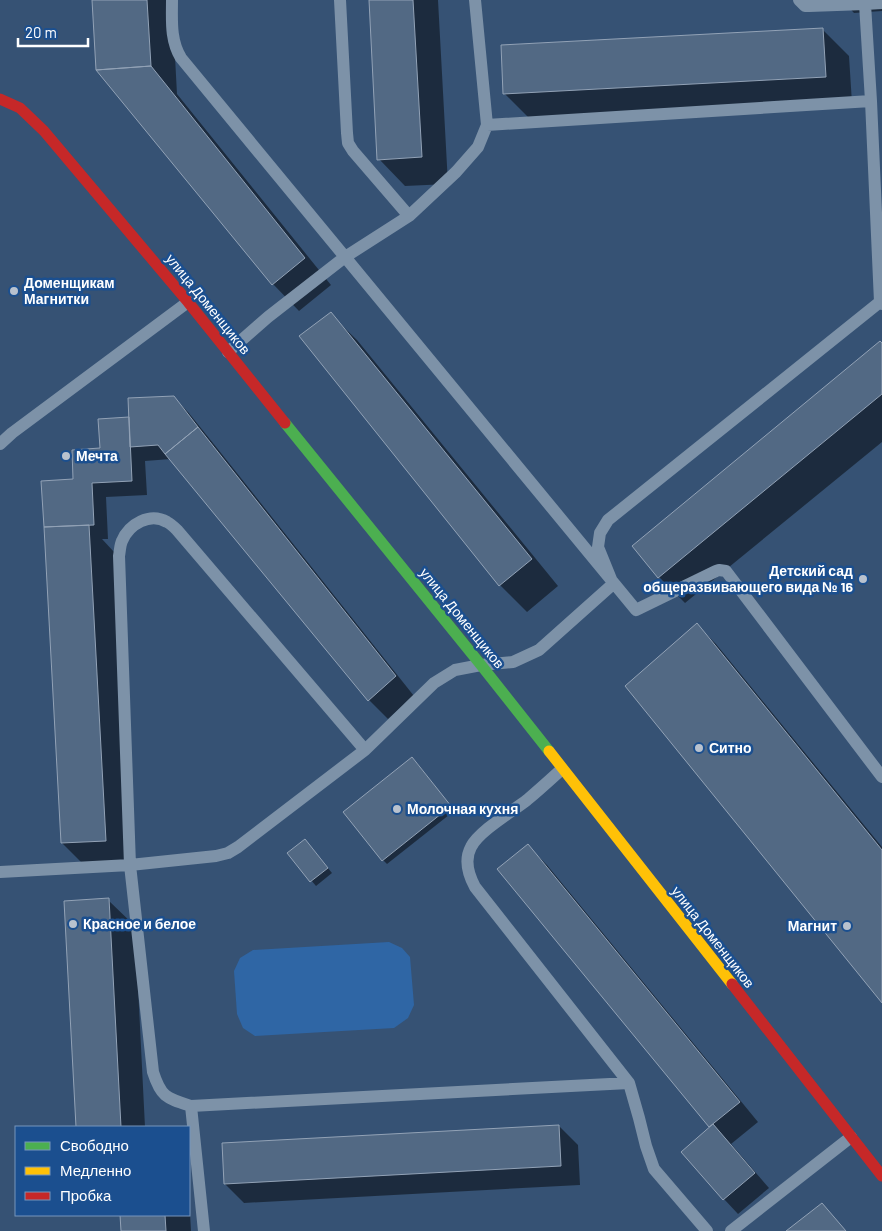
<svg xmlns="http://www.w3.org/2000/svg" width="882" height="1231" viewBox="0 0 882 1231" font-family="Barlow,sans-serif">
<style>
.green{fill:#2f66a5}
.shadow{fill:#0007}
.building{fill:#526984;stroke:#92a2b6}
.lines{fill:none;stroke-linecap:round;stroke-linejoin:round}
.lane{stroke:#7d92a8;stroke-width:12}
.fast{stroke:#4caf50;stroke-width:11}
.slow{stroke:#ffc107;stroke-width:11}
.jam{stroke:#c62828;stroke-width:11}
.poi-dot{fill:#b9c2ce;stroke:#1b4f8f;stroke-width:2}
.labels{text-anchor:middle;stroke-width:5;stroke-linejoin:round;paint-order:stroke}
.poi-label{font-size:14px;font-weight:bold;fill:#fff;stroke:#1b4f8f;text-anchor:start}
.street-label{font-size:14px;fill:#fff;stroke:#1b4f8f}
</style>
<rect width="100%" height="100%" fill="#365274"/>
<path class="green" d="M389 942 402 948 410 957 414 1005 408 1018 394 1028 255 1036 243 1028 237 1014 234 971 240 958 253 950Z"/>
<path class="shadow" d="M94 0H172L177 94 331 285 299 311 273 284Z
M370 0H438L448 184 405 186 379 159Z
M842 0H882V11L854 13Z
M823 30 849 56 852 103 531 120 505 94Z
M330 314 357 340 558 586 527 612 500 585 301 336Z
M882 344V442L685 603 659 577Z
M173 397 188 412 217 448 414 696 388 719 369 700 171 459 145 461 147 495 106 497 108 539H102L115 553 132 867 88 869 62 843 74 480 101 449 130 419Z
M697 625 716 644 882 847V1001Z
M417 763 454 811 387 864 383 860Z
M309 845 332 873 316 886 289 854Z
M528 846 547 865 758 1122 731 1144 769 1188 738 1214 724 1199 711 1127 499 869Z
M108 900 135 926 145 1127H77L65 902Z
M559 1126 578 1145 580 1185 244 1203 225 1184Z
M189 1195 191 1231H122L121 1215H189Z"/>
<path class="building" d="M92 0H147L151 66 96 70Z
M369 0H413L422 157 377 160Z
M823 28 826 77 503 94 501 45Z
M151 66 305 258 272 285 96 70Z
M331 312 532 559 499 586 299 336Z
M880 341 882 343V394L658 578 632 546Z
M174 396 198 427 165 454 158 445 130 447 128 398Z
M129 417 132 481 92 483 94 525 44 527 41 481 73 479 72 450 100 448 98 419Z
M198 427 396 676 368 701 165 454Z
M89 525 106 841 61 843 44 527Z
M697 623 882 850V1003L625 686Z
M412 757 451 806 382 861 343 812Z
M305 839 328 868 310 882 287 853Z
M528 844 740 1102 709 1127 497 869Z
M109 898 121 1127H76L64 901Z
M713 1124 755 1173 723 1200 681 1152Z
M559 1125 561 1166 224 1184 222 1143Z
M822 1203 846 1231H786Z
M120 1215H165L166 1231H121Z"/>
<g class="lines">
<path class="lane" d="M172 0C172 20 170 40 181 58L636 610 716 571 719 570 726 571 882 777
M340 0 347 133 348 143 353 151 409 216
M475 0 487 125
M799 0 805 6H809L865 4
M882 3 865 4 871 101 880 302 882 304
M228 352 268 317 345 257 409 216 456 172 478 147 487 125 871 101
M0 444 12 433 188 302
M562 769C551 779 539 790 527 800 513 811 479 831 471 847 464 860 468 874 475 887L629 1083
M0 872 130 865 216 856 228 853 238 847 365 750 434 683 455 670 481 665 513 662 539 650 613 584 598 547 600 533 608 520 880 302
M191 1106 629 1083 639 1118 646 1146 654 1169 707 1231
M204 1231 191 1106C166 1098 161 1097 153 1072L130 865 119 556C120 551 120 545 122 541 129 524 150 512 167 522 171 524 174 527 177 530L365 750
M731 1231 851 1137"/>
<path class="fast" d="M285 423 481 665 549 751"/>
<path class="slow" d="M549 751 732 984"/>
<path class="jam" d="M0 99 20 108 44 131 188 302 285 423
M732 984 882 1176"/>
</g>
<g class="poi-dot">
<circle cx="14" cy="291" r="5"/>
<circle cx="66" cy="456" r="5"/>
<circle cx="863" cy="579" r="5"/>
<circle cx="699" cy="748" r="5"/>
<circle cx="397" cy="809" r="5"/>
<circle cx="73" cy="924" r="5"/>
<circle cx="847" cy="926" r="5"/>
</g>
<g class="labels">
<g class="poi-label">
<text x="24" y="288">Доменщикам<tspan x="24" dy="16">Магнитки</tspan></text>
<text x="76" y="461">Мечта</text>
<text x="853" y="576" text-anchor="end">Детский сад<tspan x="853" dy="16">общеразвивающего вида № 16</tspan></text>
<text x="709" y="753">Ситно</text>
<text x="407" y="814">Молочная кухня</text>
<text x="83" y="929">Красное и белое</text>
<text x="837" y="931" text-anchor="end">Магнит</text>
</g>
<g class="street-label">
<text transform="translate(208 304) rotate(51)" y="5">улица Доменщиков</text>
<text transform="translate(462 618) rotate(51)" y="5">улица Доменщиков</text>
<text transform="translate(713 937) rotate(52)" y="5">улица Доменщиков</text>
</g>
</g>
<rect x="15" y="1126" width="175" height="90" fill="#1b4f8f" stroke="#7695bc"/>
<rect x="25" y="1142" width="25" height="8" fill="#4caf50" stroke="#7695bc"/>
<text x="60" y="1151" font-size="15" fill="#ffffff">Свободно</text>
<rect x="25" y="1167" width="25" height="8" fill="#ffc107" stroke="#7695bc"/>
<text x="60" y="1176" font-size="15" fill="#ffffff">Медленно</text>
<rect x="25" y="1192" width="25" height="8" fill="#c62828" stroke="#7695bc"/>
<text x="60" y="1201" font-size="15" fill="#ffffff">Пробка</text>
<path d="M18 38v8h70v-8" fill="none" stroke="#ffffff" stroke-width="2.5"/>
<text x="25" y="38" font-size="15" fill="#ffffff" stroke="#1b4f8f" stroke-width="4" paint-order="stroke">20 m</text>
</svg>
